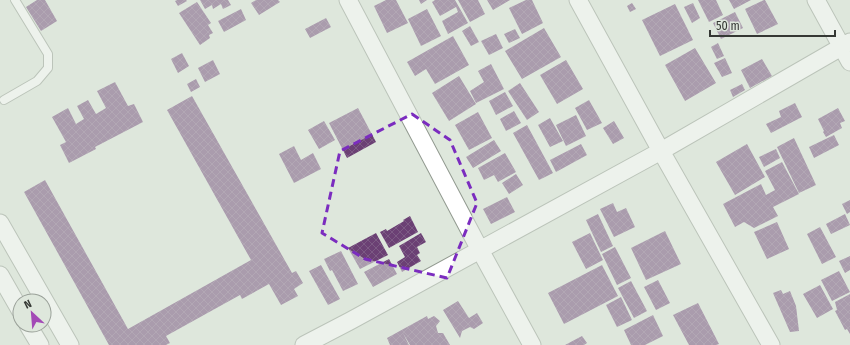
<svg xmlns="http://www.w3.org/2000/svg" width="850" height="345" viewBox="0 0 850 345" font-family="'Fira Sans Condensed',sans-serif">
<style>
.building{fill:url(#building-cross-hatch)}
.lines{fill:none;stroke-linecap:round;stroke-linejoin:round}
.lane-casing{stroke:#929a90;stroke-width:10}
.street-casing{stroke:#929a90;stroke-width:19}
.lane{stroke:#fff;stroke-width:8}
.street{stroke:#fff;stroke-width:17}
.marked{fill:none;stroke:#7b2cbf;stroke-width:3;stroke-dasharray:8 5;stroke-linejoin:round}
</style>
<defs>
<pattern id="building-cross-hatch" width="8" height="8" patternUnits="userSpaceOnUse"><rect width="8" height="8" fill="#6b4074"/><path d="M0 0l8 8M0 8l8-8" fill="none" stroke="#7c5a84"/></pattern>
</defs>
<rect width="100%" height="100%" fill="#dee7dc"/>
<path class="building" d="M37 0H45L57 21 41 31 26 7Z
M177 0H186L187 1 178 6 175 1Z
M200 0H228L231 5 223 9 221 4 213 9 212 5 205 9Z
M256 0H278L280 2 259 15 251 3Z
M386 0H396L408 23 387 33 374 6Z
M419 0H427L421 4Z
M435 0H455L468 23 448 34 442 21 458 12 456 7 440 16 432 2Z
M458 0H478L485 14 470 22Z
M487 0H510L493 10Z
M526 0H532L543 23 522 34 509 8Z
M698 0H716L723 15 709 22Z
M729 0H751L734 9Z
M764 0H765L778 24 757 34 745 9Z
M197 2 211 23 208 25 213 33 209 35 210 38 200 45 179 13Z
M632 3 636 9 630 12 627 6Z
M693 3 700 18 692 23 684 7Z
M675 4 693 40 660 56 642 20Z
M241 9 246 20 224 32 218 21Z
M427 9 441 36 421 46 408 19Z
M735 12 743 28 721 39 713 23Z
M326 18 331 27 310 38 305 29Z
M470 26 479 42 471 46 462 31Z
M544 28 561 57 522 79 505 51Z
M515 29 520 38 509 43 504 34Z
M496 34 503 48 489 55 481 41Z
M453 36 469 65 435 84 426 69 415 76 407 62Z
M718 43 724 56 717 59 711 47Z
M695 48 716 83 685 101 665 65Z
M182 53 189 66 178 73 171 59Z
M725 58 732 73 722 77 714 63Z
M762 59 772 76 750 88 741 70Z
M213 60 220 74 205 82 198 68Z
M566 60 583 89 557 104 540 75Z
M491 64 504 89 476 103 470 91 484 82 478 71Z
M459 76 476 104 449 121 432 93Z
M196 79 200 87 191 92 187 84Z
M115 82 128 106 134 104 143 122 95 147 96 149 69 163 60 145 66 142 52 117 68 108 76 124 84 119 77 106 88 100 96 114 106 108 97 91Z
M520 83 539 112 527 120 508 91Z
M742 84 745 90 733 97 730 90Z
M505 92 513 106 496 115 489 101Z
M192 96 292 273 296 271 303 283 294 289 298 296 281 305 269 284 242 299 240 295 166 336 170 343 166 345H109L24 192 45 180 128 329 251 260 167 110Z
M589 100 602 123 587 130 575 108Z
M795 103 802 117 771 133 766 124 781 117 779 111Z
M358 108 376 142 347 158 329 123Z
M838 108 845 121 840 123 842 128 826 137 823 132 824 131 818 119Z
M514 111 521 123 506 131 500 119Z
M478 112 492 138 469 150 455 125Z
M576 115 586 136 566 146 556 125Z
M550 118 563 141 550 147 538 125Z
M324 121 335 140 319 149 308 130Z
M614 121 624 138 613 144 603 128Z
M527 125 553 173 539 180 513 133Z
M834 135 839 145 814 158 809 147Z
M794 138 816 185 799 193 777 147Z
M494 140 501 151 473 168 466 157Z
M581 144 587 155 556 172 550 160Z
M747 144 765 177 735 195 716 162Z
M294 146 301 160 313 153 321 169 294 183 279 154Z
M776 149 780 158 764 167 759 157Z
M505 153 516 172 498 182 494 175 484 180 478 168Z
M782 162 799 194 773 207 778 216 754 228 744 222 735 227 723 204 761 184 766 195 775 190 765 171Z
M516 174 523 185 509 194 502 183Z
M507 197 515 212 491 224 483 209Z
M850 200V212L847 214 842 204Z
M613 203 617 212 626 208 635 227 614 237 600 209Z
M598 214 613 246 601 252 586 220Z
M845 214 850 225 831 234 826 224Z
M410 216 418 232 389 248 380 232 386 229 387 231 404 221 403 220Z
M777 222 789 249 767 259 754 232Z
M820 227 836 257 822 264 807 234Z
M665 231 681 264 646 280 631 248Z
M376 233 388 255 360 269 348 248Z
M421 233 426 242 417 247 420 253 417 255 421 261 402 272 397 262 405 257 399 246Z
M590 233 603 260 586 269 572 242Z
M615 247 631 278 617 285 602 254Z
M341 251 358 284 343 291 332 270 330 271 324 259Z
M850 256V270L845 273 839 261Z
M389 259 397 274 373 287 364 272Z
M321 265 340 299 328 305 309 271Z
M602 265 618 296 564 324 548 293Z
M839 271 850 292 832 301 821 280Z
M658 280 670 303 656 310 644 287Z
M631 281 647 311 634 318 618 288Z
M820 285 833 309 817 318 803 294Z
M781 290 783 294 790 291 796 306 799 331 790 332 773 293Z
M850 294V334L847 329 845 330 835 311 837 310 835 302Z
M621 297 632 320 617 327 606 305Z
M458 301 469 318 477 313 483 323 474 329 470 327 462 331 460 338 443 310Z
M698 303 719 344 716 345H689L673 315Z
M653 315 663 336 645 345H631L624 330Z
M427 316 428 319 434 316 440 321 436 326 438 333H443L450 345H410L403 333 409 345H390L387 338Z
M582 336 587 343 584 345H565Z"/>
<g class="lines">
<defs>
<path id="lane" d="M4 100 37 81 48 68V54L15 0"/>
<path id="street" d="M348 0 480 250 532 345
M578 0 661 151 771 345
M816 0 850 62
M0 223 70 345
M0 275 20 310
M28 325 40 345
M304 345 350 321 661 151 850 42"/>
</defs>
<use href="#lane" class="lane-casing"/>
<use href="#street" class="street-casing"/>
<use href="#lane" class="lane"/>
<use href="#street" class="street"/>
</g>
<path d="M0 0H850V345H0ZM412 114 450 140 477 203 447 278 365 259 322 233 340 151Z" fill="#dee7dc" fill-opacity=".55" fill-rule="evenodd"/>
<path class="marked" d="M412 114 450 140 477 203 447 278 365 259 322 233 340 151Z"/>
<g transform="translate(32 313) rotate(334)"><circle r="19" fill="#dee7dc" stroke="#9aa199"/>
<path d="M0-3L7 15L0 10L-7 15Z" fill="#a34ab6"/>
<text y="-6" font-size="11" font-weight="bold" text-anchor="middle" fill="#353834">N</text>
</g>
<path d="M710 30v6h125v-6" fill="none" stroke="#353834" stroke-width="2"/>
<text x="716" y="30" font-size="12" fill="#353834" stroke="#dee7dc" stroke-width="3" paint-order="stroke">50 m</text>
</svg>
